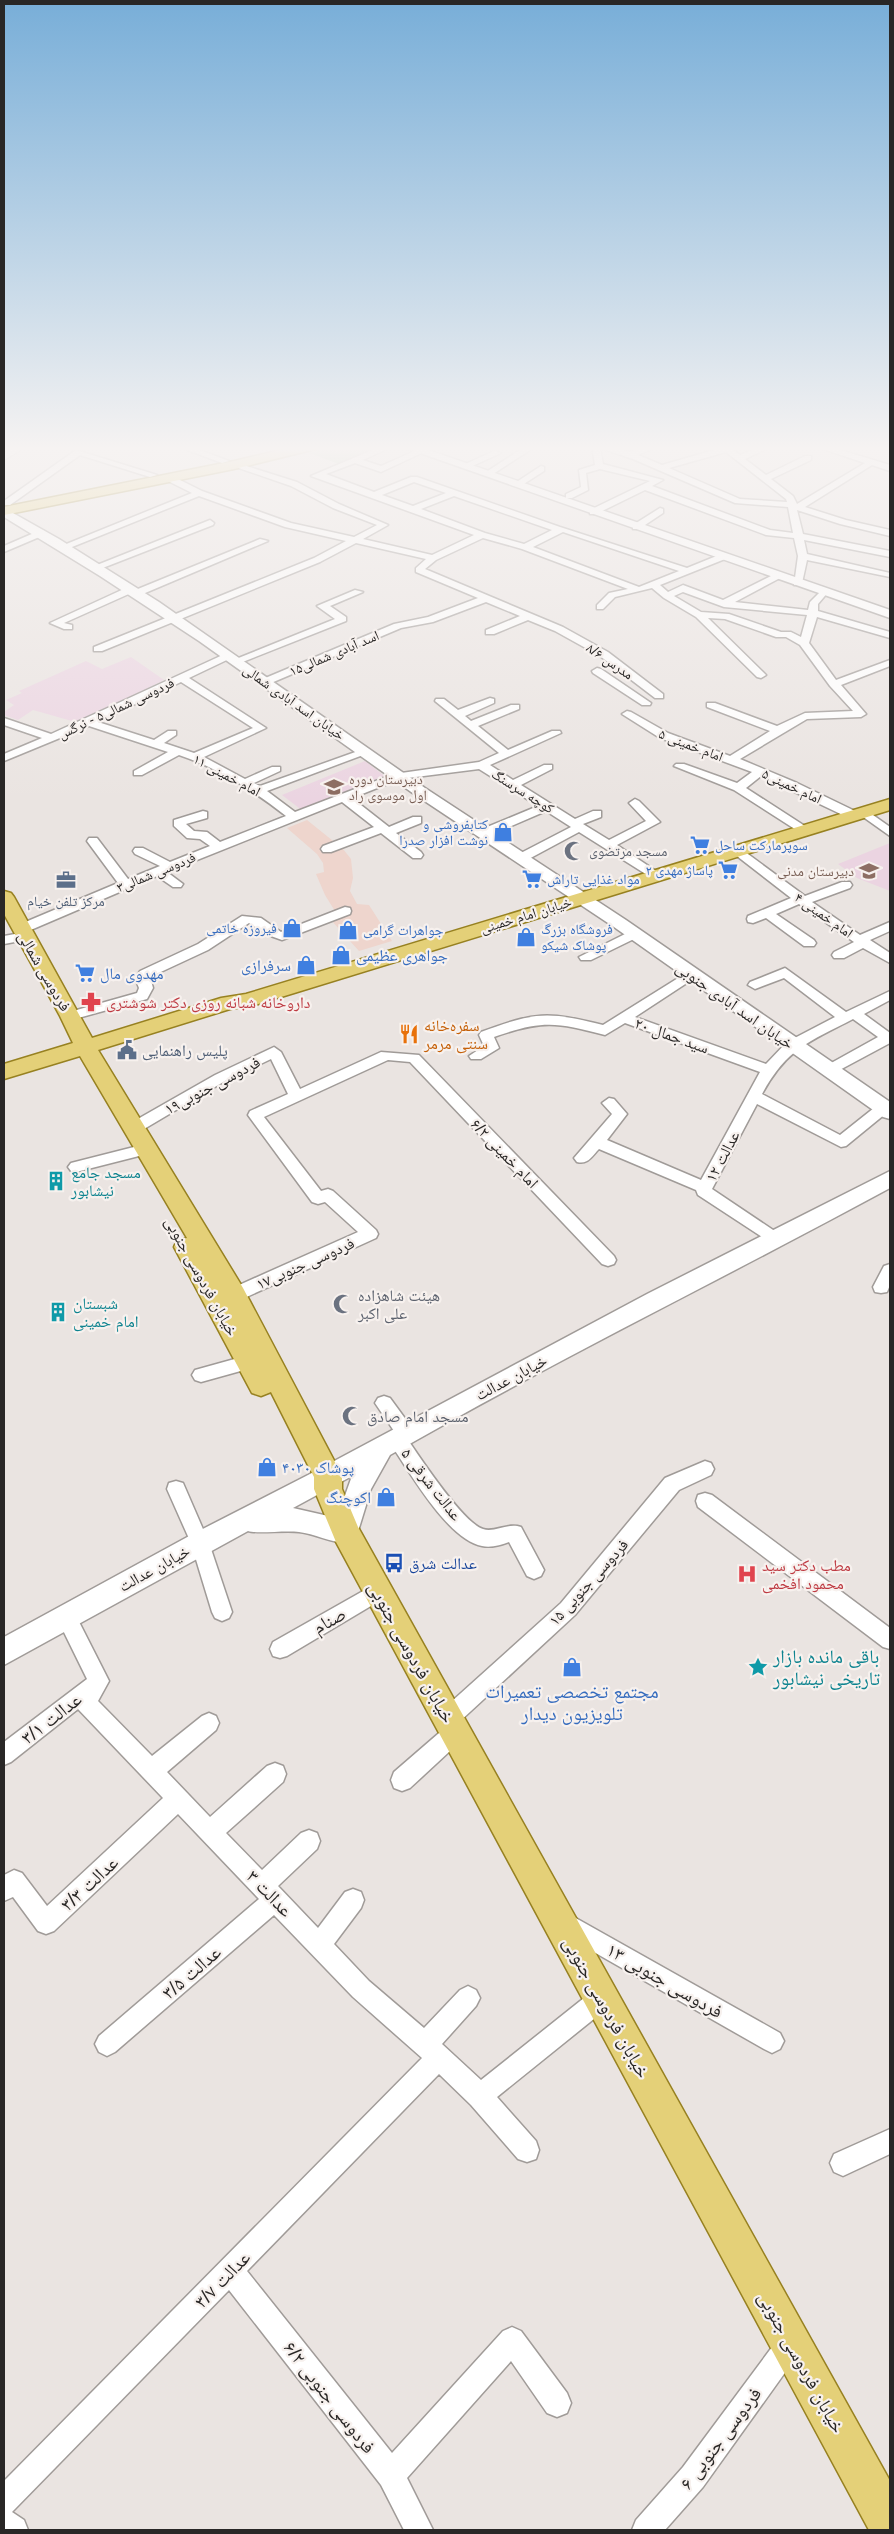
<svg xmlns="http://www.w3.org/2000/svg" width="894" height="2534" viewBox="0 0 894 2534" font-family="Arial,'Noto Naskh Arabic',sans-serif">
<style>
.commercial{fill:#eed5cd}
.education{fill:#ebd4e1}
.green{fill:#a7cca7}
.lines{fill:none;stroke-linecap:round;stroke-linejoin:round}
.minor-casing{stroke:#a09b98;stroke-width:3}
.tertiary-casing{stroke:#a09b98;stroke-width:2}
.secondary-casing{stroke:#a09b98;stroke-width:3}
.primary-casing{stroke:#978121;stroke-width:3}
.minor{fill:#fff;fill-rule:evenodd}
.tertiary{fill:#fff;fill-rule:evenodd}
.secondary{fill:#fff;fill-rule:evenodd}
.primary{fill:#e4d078;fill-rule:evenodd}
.labels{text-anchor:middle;stroke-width:4.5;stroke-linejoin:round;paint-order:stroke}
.far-street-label{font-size:14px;fill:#292726;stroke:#f7f1ee}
.far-education-label{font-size:14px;fill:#785e54;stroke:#f7f1ee;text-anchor:start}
.far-shop-label{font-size:14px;fill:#366cbe;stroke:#f7f1ee;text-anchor:start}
.far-worship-label{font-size:14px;fill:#5b616d;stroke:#f7f1ee;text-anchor:start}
.far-service-label{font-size:14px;fill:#4e5e75;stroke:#f7f1ee}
.shop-label{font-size:16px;fill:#366cbe;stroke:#f7f1ee;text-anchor:start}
.street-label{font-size:16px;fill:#292726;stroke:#f7f1ee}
.health-label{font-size:16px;fill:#be3a42;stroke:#f7f1ee;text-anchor:start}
.food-label{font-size:16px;fill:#c56008;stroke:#f7f1ee;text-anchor:start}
.service-label{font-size:16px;fill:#4e5e75;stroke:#f7f1ee;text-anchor:start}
.culture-label{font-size:16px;fill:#0d838f;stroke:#f7f1ee;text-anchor:start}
.worship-label{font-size:16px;fill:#5b616d;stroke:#f7f1ee;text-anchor:start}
.transit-label{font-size:16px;fill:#164399;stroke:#f7f1ee;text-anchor:start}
.near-street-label{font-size:19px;fill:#292726;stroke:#f7f1ee}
.near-culture-label{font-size:19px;fill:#0d838f;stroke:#f7f1ee;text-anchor:start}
.near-shop-label{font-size:19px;fill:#366cbe;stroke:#f7f1ee}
</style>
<rect width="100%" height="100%" fill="#eae4e1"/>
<path class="commercial" d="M307 820 343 849 351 859 353 878 350 891 357 904 369 905 392 941 359 951 331 920 338 916 325 895 316 874 324 872 323 863 317 854 287 828Z"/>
<path class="education" d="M96 446H154L133 457Z
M131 657 164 680 79 723 33 710 18 720 4 715V712L14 705 6 700 22 693 19 691 86 661 102 669Z
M365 761 387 778 303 811 282 795Z
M890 843V891L857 878 838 864Z"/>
<path class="green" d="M340 446H383L339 464 309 453Z"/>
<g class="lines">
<defs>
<path id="minor" d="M177 446H189L229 461 222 463Z
M382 446H393L363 460 381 466 419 449 426 451 381 472 355 463 326 474 374 492 411 477H417L560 527 687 568 719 555H725V559L660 585 668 592 683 585 723 600 777 573 782 576 780 578 735 602 808 610 810 602 824 588 829 591 818 604V611L890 632V638L817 617 809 643 836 680 890 660V666L841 685 866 714 861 717 807 719 740 759 797 783 857 812V818H849L761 776 746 788 811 830 805 834 801 833 734 790 674 766 676 764H684L737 783 752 772 660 738 622 714 627 711 631 712 668 733 730 756 770 731 707 707V703H715L777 726 805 713 853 711 830 686 800 645 786 637H776L725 619 708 618 766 675 761 678 757 677 696 617 664 598 652 588 615 597 603 609H597V605L609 593 628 589 522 549 483 538 436 560 425 569 563 627 608 652 663 694V698H655L600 656 555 631 528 620 494 634H486V630L520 616 486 602 433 622 401 628 271 683H263V679L394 624 428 617 478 598 416 572V568L426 559 356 543 320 562 102 651H94V647L314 558 346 541 285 527 199 496 67 549 59 547 192 493 166 480V476H172L202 491 291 523 354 537 377 525 333 508 291 486 230 465 237 463 297 482 339 504 388 525 363 539 432 555 474 535 311 476ZM414 482 446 493 413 506 382 495ZM454 496 552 530 524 544 485 533 421 509ZM563 532 679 571 639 587 533 547ZM683 592 724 607 807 615 801 637 791 632H781L729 614 701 612 674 596Z
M526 446H536L490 476 483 474Z
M592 446H610L630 452 647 446H658L638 455 662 465 721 448 719 446H728L740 455 762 446H773L745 459 766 475 805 456H811V460L771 479 793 496 797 504 865 463 814 446H827L890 465V471L872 465 805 507 846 520 890 530V536L840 524 797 510 803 534 890 551V557L804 540 807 554 890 573V577L807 560 802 583 794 585 798 556 794 538 766 535 645 490 596 514H590V510L650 481 600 469 586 473 588 490 572 498H566V494L581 487 579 470 595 465ZM600 448 633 459 735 503 788 507 793 533 770 530 652 486 663 480 603 464ZM726 452 786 499 787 502 740 499 669 468Z
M76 450 157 475 150 477 80 455 10 505H4V501Z
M494 451 501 453 468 468 461 466Z
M541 466 544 467V471L519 487 512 485Z
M660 508 663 509V513L639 529H633V525Z
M210 520 214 523 213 525 100 569 92 567Z
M41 530 44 531V535L4 552V546Z
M260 539 268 541 138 596H132L131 593 64 623 72 625V629H64L50 623 126 588H132L133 591Z
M355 590 363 592 330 606 346 617V621L240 663 231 661 335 619 317 606Z
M227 653 232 656 231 658 189 678 266 728 204 757 245 779 272 767H280V771L254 783 260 786 361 750 365 749 371 752 267 791 295 812 394 774 479 762 499 753 435 701 436 699H444L458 710 490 698 494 699V703L465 716 471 721 511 705H519V709L478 726 508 750 552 731H560L561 733 490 765 513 780 544 765H552V769L521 785 575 819 593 811H601V817L583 824 609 840 646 821 629 803 635 799 639 801 660 822 617 845 662 875 660 878H652L579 832 525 861H517L515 858 517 855 571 827 546 811 488 836H480V830L538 806 479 769 400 779 352 798 389 827 413 817H421V823L396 833 421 852 423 855 421 858H413L381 833 331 852H323L321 849 323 846 374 827 342 802 167 872 183 884 181 887H173L157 876 26 932H16L15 929 16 926 118 883 87 841 89 838H97L128 879 160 866 135 854 133 851 135 848H143L170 862 210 846 200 839 187 838 174 826V820L203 811 207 812V818L186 824 194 831 207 832 220 842 286 816C254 791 218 768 179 755L142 775H134V771L168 752 89 726 4 761V754L42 738 4 725V718L51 734ZM181 682 253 728 194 753 164 743 176 735V731H168L154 740 98 722Z
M597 668 601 669 651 703 650 705H642L593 673 592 671Z
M863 808 890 827V836L859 814V810Z
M737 846 805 896 842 882H850L852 885 850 888 812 902 860 935 890 922V931L870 940 890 953V963L863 948 844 958H834L832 955 834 952 854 942 799 904 776 914 814 940 816 943 814 946H804L766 918 753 923 748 922 747 919 748 916 791 898 733 853 731 850Z
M345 907 350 908 351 911 350 914 282 940 268 935 249 923 208 950 150 977 153 988 147 999 71 1020 64 1016 66 1013 137 993 139 988 135 978 140 971 198 944 242 916 261 918 281 932Z
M633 930 639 934 638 937 591 960H581L579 957Z
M15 934 22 938 20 941 4 944V936Z
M785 968 846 1012 890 991V1000L864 1014 890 1033V1043L834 1073H824L822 1070 824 1067 878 1037 853 1019C809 1042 787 1048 762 1094L840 1135 879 1104H889L890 1110 846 1146 841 1147 757 1104 712 1189 782 1236 784 1240 782 1244 776 1246 698 1195 696 1190 599 1149C592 1156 588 1165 577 1162L574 1158 612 1114 602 1103 609 1098 614 1099 627 1114 607 1140 701 1180 760 1072 625 1023 605 1035C556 1022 542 1020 494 1037L499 1048 481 1059H471L469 1056 484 1046 479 1035 481 1032C535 1012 547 1011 603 1025L691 970 696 971 698 974 696 977 635 1017 766 1064 787 1042 835 1017 784 978 755 989 748 985 750 982Z
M274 1047 281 1052 300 1089 381 1052 419 1055 614 1256 616 1260 614 1264 608 1266 602 1264 410 1062 388 1060 264 1117 321 1191 328 1189 333 1191 376 1230 378 1234 376 1238 240 1300 234 1301 228 1300 226 1295 228 1290 358 1232 325 1202 318 1204 312 1202 248 1115 250 1111 288 1094 271 1059 225 1081 139 1132 134 1133 127 1128 129 1124 215 1075Z
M134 1147 139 1148 142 1152 139 1156 76 1172 71 1171 68 1167 71 1163Z
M890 1264V1285L887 1292 881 1293 875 1292 873 1287 884 1266Z
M249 1355 255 1357 258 1362 255 1367 201 1382 195 1380 192 1375 195 1370Z
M384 1396 390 1398 412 1428 415 1433 412 1438 408 1440C421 1459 463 1523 483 1529 495 1533 508 1522 521 1527L544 1570 541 1576 534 1579 527 1576 509 1542C501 1545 491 1548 482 1546 448 1540 409 1471 390 1443L387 1438 390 1433 394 1431 375 1403 378 1398Z
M705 1461 711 1463 714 1469 711 1475 679 1490 575 1615 458 1723 463 1725 466 1732 463 1739 410 1788 402 1791 394 1788 391 1780 394 1772 446 1727 441 1725 438 1718 441 1711 561 1603 665 1478Z
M176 1481 183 1483 209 1543 232 1612 229 1618 222 1621 215 1618 212 1612 191 1543 167 1489 169 1483Z
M705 1493 712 1495 890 1628V1649L883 1647 698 1507 696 1501 698 1495Z
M379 1582 386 1585 389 1591 386 1597 287 1656 280 1658 273 1656 270 1649 273 1642Z
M66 1607 73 1610 109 1681 98 1701 152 1756 202 1716 209 1713 216 1716 219 1723 216 1730 167 1772 210 1817 267 1766 275 1763 283 1766 286 1774 283 1782 226 1833 262 1870 301 1833 309 1830 317 1833 320 1841 317 1849 278 1886 318 1928 345 1892 353 1889 361 1892 364 1900 361 1908 334 1944 369 1981 424 2028 460 1990 468 1986 476 1990 480 1998 476 2006 442 2044 481 2080 594 1990 602 1986 610 1990 614 1998 610 2006 497 2097 536 2141 539 2150 536 2159 527 2162 518 2159 471 2105 439 2074 247 2271 392 2453 503 2331 512 2327 521 2331 567 2393 571 2403 567 2413 557 2417 547 2413 511 2361 407 2478 433 2530H404L381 2485 229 2290 12 2512 24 2520 28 2530H4V2481L422 2058 353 1997 274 1915 115 2052 107 2056 99 2052 95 2044 99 2036 259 1899 178 1814 54 1931 46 1934 38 1931 13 1897 4 1901V1875L14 1870 22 1873 47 1906 163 1798 78 1709 11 1762 4 1765V1742L87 1679 56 1616 59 1610Z
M565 1912 780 2033 784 2041 780 2049 772 2053 764 2049 557 1931 554 1923 557 1915Z
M890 2129V2154L843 2176 834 2172 830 2163 834 2154Z
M790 2331 799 2335 803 2344 799 2353 703 2487 665 2530H632L636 2520 683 2467 781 2335Z"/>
<path id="tertiary" d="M16 446H28L4 460V453Z"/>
<path id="secondary" d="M400 446H417L890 610V618Z
M4 508 59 539 159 602 425 788 626 920 890 1102V1119L883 1117 614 927 414 794 199 641 100 576 4 517Z
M890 1171V1188C724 1278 554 1361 390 1455L371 1489 355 1541C339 1547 317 1534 299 1532 286 1530 257 1534 248 1531L4 1665V1637L191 1535 308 1475 647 1294ZM352 1476 337 1518 293 1508Z"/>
<path id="primary" d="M297 446H318L316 449 234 469 4 515V507L234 461Z
M890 799V810L255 1005 230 1009 98 1050 243 1288 338 1468 342 1477V1489L358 1527 890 2481V2530H869L336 1542 314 1489V1477L271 1392 261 1396 252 1393 174 1247 177 1240 187 1238 80 1056 4 1079V1064L73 1043 60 1016 4 914V891L11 893 14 897 92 1038 221 998 246 994Z"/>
</defs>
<use href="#minor" class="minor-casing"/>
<use href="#tertiary" class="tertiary-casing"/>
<use href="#secondary" class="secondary-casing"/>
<use href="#primary" class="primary-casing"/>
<use href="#minor" class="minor"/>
<use href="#tertiary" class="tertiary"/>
<use href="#secondary" class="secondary"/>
<use href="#primary" class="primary"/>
</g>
<linearGradient id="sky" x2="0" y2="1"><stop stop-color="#78aed8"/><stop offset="0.56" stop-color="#f6f3f2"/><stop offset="1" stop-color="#f6f3f2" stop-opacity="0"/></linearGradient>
<rect width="894" height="801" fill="url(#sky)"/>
<defs>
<symbol id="school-bare" viewBox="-9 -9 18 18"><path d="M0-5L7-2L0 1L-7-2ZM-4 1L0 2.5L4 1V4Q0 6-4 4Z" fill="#8d6e63" stroke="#f7f1ee" stroke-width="2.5" paint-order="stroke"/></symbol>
<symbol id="shop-bare" viewBox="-9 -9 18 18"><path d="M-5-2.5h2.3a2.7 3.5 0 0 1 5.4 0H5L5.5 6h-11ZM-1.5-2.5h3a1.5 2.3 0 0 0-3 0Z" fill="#3f7fe0" stroke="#f7f1ee" stroke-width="2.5" paint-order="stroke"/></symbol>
<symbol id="supermarket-bare" viewBox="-9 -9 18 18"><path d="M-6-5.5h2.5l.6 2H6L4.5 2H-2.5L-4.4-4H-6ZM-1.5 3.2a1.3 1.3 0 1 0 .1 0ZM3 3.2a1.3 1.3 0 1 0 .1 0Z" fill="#3f7fe0" stroke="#f7f1ee" stroke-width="2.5" paint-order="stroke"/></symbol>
<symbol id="mosque-bare" viewBox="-9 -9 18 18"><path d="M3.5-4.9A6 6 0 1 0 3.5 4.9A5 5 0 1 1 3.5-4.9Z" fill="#6b7280" stroke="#f7f1ee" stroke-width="2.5" paint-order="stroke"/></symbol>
<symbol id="office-bare" viewBox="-9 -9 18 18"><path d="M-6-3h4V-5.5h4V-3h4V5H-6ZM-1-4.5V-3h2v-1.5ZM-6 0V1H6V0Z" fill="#5c6f8a" stroke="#f7f1ee" stroke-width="2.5" paint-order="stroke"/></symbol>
<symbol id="pharmacy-bare" viewBox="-9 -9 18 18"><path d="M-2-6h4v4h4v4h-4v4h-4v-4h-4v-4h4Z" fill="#e0444e" stroke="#f7f1ee" stroke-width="2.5" paint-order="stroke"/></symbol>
<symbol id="restaurant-bare" viewBox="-9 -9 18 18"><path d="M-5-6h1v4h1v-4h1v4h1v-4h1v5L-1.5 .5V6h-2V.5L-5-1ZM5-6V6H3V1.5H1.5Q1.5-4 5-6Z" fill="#e8710a" stroke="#f7f1ee" stroke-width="2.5" paint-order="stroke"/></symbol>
<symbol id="civic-bare" viewBox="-9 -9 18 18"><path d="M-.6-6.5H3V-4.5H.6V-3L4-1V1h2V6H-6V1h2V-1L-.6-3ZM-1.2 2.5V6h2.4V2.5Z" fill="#5c6f8a" stroke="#f7f1ee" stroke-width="2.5" paint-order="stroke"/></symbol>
<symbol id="building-bare" viewBox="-9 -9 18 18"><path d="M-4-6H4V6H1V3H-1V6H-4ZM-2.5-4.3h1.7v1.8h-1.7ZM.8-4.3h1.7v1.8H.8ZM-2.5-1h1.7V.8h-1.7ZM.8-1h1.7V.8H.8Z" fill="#0f9aa8" stroke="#f7f1ee" stroke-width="2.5" paint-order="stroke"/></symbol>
<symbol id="bus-bare" viewBox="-9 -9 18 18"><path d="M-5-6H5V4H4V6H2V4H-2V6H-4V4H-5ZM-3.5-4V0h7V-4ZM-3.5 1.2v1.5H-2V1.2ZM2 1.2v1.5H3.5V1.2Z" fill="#1a4fb4" stroke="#f7f1ee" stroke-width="2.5" paint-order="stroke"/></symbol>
<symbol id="hospital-bare" viewBox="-9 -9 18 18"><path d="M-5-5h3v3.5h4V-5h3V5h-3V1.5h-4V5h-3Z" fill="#e0444e" stroke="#f7f1ee" stroke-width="2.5" paint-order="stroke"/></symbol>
<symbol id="sight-bare" viewBox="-9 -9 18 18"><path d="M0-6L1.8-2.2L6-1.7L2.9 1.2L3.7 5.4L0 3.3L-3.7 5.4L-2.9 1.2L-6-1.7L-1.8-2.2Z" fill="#0f9aa8" stroke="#f7f1ee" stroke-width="2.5" paint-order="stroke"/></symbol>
</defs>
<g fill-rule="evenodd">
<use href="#school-bare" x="320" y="773" width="28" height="28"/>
<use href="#shop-bare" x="489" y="818" width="28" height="28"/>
<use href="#supermarket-bare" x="686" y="831" width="28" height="28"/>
<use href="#mosque-bare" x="560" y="837" width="28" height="28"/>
<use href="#supermarket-bare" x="714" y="856" width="28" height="28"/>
<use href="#school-bare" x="855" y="857" width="28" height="28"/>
<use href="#supermarket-bare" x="518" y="865" width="28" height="28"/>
<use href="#office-bare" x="52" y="866" width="28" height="28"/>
<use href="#shop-bare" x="278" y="914" width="28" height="28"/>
<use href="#shop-bare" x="334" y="916" width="28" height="28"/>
<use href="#shop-bare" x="512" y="923" width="28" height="28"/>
<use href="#shop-bare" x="327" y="941" width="28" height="28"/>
<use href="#shop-bare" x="292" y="951" width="28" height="28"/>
<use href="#supermarket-bare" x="71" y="959" width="28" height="28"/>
<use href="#pharmacy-bare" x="77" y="988" width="28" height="28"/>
<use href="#restaurant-bare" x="395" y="1020" width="28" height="28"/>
<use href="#civic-bare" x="113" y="1036" width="28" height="28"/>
<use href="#building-bare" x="42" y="1167" width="28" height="28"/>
<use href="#mosque-bare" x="329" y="1290" width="28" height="28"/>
<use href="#building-bare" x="44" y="1298" width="28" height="28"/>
<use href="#mosque-bare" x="338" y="1402" width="28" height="28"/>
<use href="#shop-bare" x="253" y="1453" width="28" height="28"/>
<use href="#shop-bare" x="372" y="1483" width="28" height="28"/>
<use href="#bus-bare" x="380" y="1549" width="28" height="28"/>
<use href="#hospital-bare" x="733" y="1560" width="28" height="28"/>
<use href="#shop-bare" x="558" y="1653" width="28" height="28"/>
<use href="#sight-bare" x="744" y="1653" width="28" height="28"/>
</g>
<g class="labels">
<g class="far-street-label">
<text transform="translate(334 653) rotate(-23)" y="5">اسد آبادی شمالی۱۵</text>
<text transform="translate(610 661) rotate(34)" y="5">مدرس ۸/۶</text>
<text transform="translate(294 702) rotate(35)" y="5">خیابان اسد آبادی شمالی</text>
<text transform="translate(116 708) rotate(-25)" y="5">فردوسی شمالی۵ - نرگس</text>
<text transform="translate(691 745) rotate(21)" y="5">امام خمینی ۵</text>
<text transform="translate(227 775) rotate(28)" y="5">امام خمینی ۱۱</text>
<text transform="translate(792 786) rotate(25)" y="5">امام خمینی۵</text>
<text transform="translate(523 791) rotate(32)" y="5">کوچه سرسنگ</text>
<text transform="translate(156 872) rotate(-22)" y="5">فردوسی شمالی۳</text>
<text transform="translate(526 915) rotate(-17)" y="5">خیابان امام خمینی</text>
<text transform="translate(824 915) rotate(35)" y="5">امام خمینی ۴</text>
</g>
<g class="far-education-label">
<text x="349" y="784">دبیرستان دوره<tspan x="349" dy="16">اول موسوی راد</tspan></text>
<text x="854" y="876" text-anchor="end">دبیرستان مدنی</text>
</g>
<g class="far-shop-label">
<text x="488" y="829" text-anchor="end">کتابفروشی و<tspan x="488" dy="16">نوشت افزار صدرا</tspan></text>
<text x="715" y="850">سوپرمارکت ساحل</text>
<text x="713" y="875" text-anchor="end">پاساژ مهدی ۲</text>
<text x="547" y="884">مواد غذایی تاراش</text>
<text x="277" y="933" text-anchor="end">فیروزه خاتمی</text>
<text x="541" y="934">فروشگاه بزرگ<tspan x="541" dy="16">پوشاک شیکو</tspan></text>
<text x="363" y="935">جواهرات گرامی</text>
</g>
<g class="far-worship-label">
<text x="589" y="856">مسجد مرتضوی</text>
</g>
<g class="far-service-label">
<text x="66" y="906">مرکز تلفن خیام</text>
</g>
<g class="shop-label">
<text x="356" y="961">جواهری عظیمی</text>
<text x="291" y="971" text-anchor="end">سرفرازی</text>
<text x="100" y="979">مهدوی مال</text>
<text x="282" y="1473">پوشاک ۴۰۳۰</text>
<text x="371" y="1503" text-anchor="end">اکوچنگ</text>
</g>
<g class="street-label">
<text transform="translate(45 971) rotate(60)" y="6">فردوسی شمالی</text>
<text transform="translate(735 1005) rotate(35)" y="6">خیابان اسد آبادی جنوبی</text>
<text transform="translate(672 1035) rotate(20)" y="6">سید جمال ۲۰</text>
<text transform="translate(212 1085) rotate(-28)" y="6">فردوسی جنوبی۱۹</text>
<text transform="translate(505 1153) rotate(46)" y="6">امام خمینی ۶/۲</text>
<text transform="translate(722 1156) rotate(-62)" y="6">عدالت ۱۲</text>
<text transform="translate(305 1263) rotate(-24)" y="6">فردوسی جنوبی۱۷</text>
<text transform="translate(202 1276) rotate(61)" y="6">خیابان فردوسی جنوبی</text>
<text transform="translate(511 1377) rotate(-28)" y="6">خیابان عدالت</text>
<text transform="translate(432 1484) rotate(52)" y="6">عدالت شرقی ۵</text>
<text transform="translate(154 1568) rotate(-29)" y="6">خیابان عدالت</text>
<text transform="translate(588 1582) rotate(-48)" y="6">فردوسی جنوبی ۱۵</text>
</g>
<g class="health-label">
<text x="106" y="1008">داروخانه شبانه روزی دکتر شوشتری</text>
<text x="762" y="1571">مطب دکتر سید<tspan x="762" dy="18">محمود افخمی</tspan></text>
</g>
<g class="food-label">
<text x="424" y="1031">سفره‌خانه<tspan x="424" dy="18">سنتی مرمر</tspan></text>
</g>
<g class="service-label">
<text x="142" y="1056">پلیس راهنمایی</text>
</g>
<g class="culture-label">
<text x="71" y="1178">مسجد جامع<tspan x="71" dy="18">نیشابور</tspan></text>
<text x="73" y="1309">شبستان<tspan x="73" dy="18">امام خمینی</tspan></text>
</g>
<g class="worship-label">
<text x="358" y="1301">هیئت شاهزاده<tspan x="358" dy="18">علی اکبر</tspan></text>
<text x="367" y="1422">مسجد امام صادق</text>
</g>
<g class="transit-label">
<text x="409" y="1569">عدالت شرق</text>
</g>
<g class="near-street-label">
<text transform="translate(329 1620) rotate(-30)" y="7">صنام</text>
<text transform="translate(412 1652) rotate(61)" y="7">خیابان فردوسی جنوبی</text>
<text transform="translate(51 1718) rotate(-38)" y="7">عدالت ۳/۱</text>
<text transform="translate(89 1883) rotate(-43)" y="7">عدالت ۳/۳</text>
<text transform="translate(270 1893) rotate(46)" y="7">عدالت ۳</text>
<text transform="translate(191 1972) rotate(-41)" y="7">عدالت ۳/۵</text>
<text transform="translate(665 1980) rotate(30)" y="7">فردوسی جنوبی ۱۳</text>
<text transform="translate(607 2007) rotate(61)" y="7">خیابان فردوسی جنوبی</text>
<text transform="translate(222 2279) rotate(-46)" y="7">عدالت ۳/۷</text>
<text transform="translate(802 2362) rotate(61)" y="7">خیابان فردوسی جنوبی</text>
<text transform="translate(330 2397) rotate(52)" y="7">فردوسی جنوبی ۶/۲</text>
<text transform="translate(720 2438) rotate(-53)" y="7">فردوسی جنوبی ۶</text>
</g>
<g class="near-culture-label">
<text x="773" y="1663">باقی مانده بازار<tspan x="773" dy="22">تاریخی نیشابور</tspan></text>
</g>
<g class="near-shop-label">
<text x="572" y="1698">مجتمع تخصصی تعمیرات<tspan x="572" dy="22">تلویزیون دیدار</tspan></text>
</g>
</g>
<rect width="894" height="2534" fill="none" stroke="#292726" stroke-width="10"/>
</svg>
